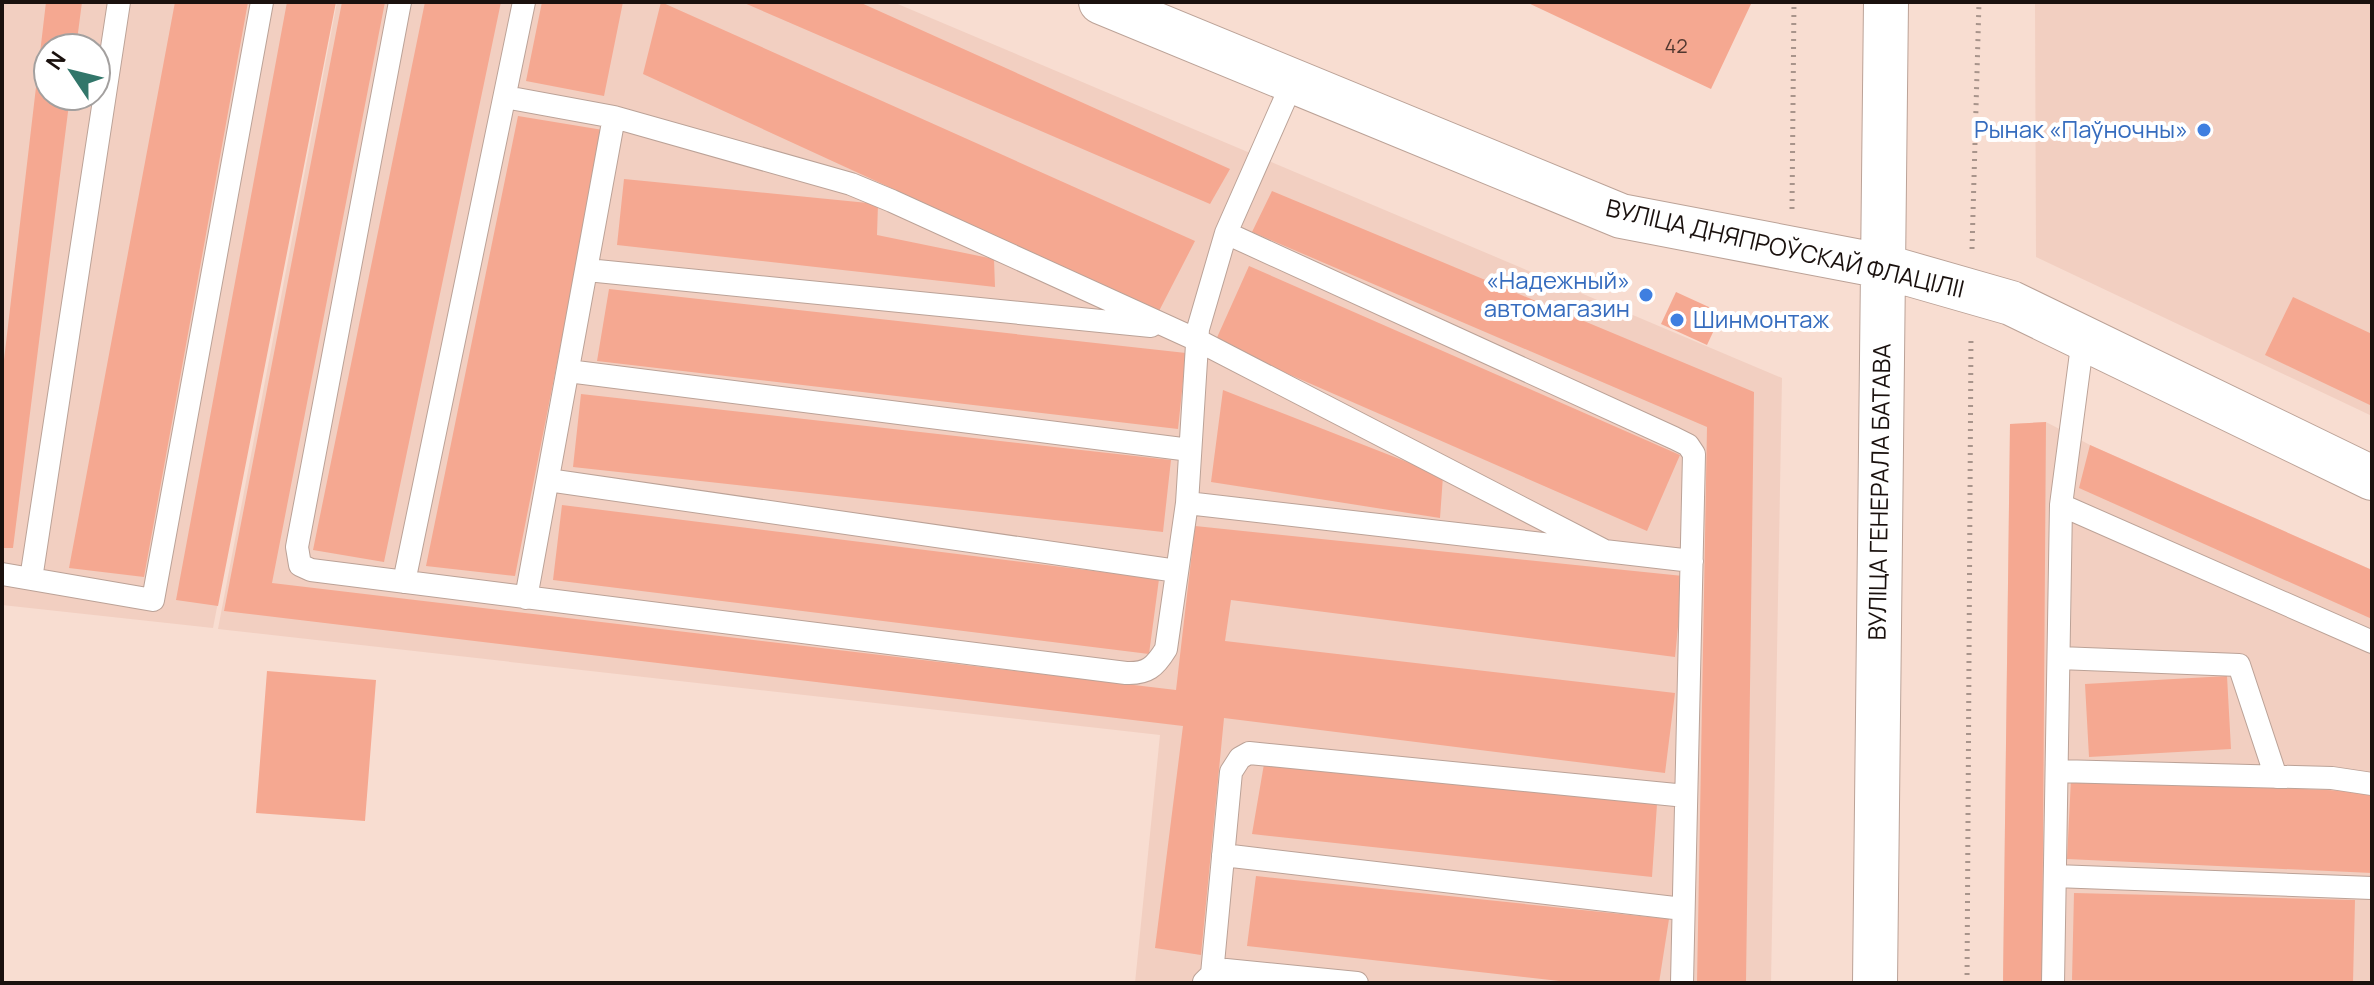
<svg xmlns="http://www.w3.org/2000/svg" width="2374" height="985" viewBox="0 0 2374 985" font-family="Manrope,sans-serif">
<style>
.built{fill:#f2cfc1;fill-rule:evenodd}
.building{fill:#f5a891}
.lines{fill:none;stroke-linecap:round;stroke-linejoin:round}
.service-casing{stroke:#bba297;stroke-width:24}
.minor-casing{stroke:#bba297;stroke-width:46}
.path{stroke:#a8948b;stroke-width:5;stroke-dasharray:2 6;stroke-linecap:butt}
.service{stroke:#fff;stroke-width:22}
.minor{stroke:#fff;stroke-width:44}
.shop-dot{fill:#3f7fe0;stroke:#fff;stroke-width:3}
.labels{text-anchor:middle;stroke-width:8;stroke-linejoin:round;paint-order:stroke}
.number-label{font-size:20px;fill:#51372f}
.shop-label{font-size:24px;fill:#366cbe;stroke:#fff;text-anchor:end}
.street-label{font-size:24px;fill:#1a110e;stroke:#fff}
</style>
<rect width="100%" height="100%" fill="#f8ddd1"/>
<path class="built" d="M2 2H333L213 628 2 605ZM48 48H96V96H48Z
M337 2H893L1782 378 1771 983H1135L1160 735 218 629Z
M2035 2H2372V416L2036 257Z
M2046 422 2090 445 2372 570V983H2003L2010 424Z"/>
<path class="building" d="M46 2H82L76 48H48V96H70L13 548H2V377Z
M175 2H248L144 577 69 568Z
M287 2H336L218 606 176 600Z
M342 2H385L272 583 1176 690 1195 526 1683 576 1675 657 1231 600 1225 641 1675 693 1665 773 1224 718 1201 955 1155 948 1183 726 224 611Z
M425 2H501L384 562 313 550Z
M542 2H623L604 96 526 81Z
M661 2 1195 241 1159 311 643 74Z
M742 2H859L1230 169 1210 204Z
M1526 2H1746L1751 4 1711 89Z
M518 116 603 130 515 576 426 566Z
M624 179 878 204 877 235 994 259 995 287 617 245Z
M1272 191 1754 392 1746 983H1697L1707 427 1252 232Z
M1249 266 1680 455 1647 531 1215 342Z
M609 289 1186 353 1178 429 597 361Z
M1676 292 1722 313 1707 345 1661 324Z
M2293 297 2372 334V406L2265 355Z
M1223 390 1443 476 1440 518 1211 482Z
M581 394 1171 460 1163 532 573 467Z
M2046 422 2042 983H2003L2010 424Z
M2090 445 2372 570V619L2079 488Z
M562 505 1159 579 1149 654 553 580Z
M267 671 376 680 365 821 256 813Z
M2227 676 2231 749 2089 757 2085 684Z
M1264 764 1657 804 1652 877 1252 834Z
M2071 779 2372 792V873L2067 859Z
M1256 876 1669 919 1659 983H1577L1247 946Z
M2074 893 2355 900 2353 983 2072 980Z"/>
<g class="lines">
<defs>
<path id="service" d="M400 2 297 547 300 565 311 570 1126 673C1147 674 1155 667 1166 649L1187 503 1198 329 1226 233 1293 81
M505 97 614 117 851 184 892 201 1197 340 1603 550
M1226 233 1674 438 1688 445 1694 454 1682 983
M587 270 1151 326
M568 371 1190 450
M548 480 1177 571
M1187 503 1692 561
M2061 505 2372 642
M2 574 153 600 262 2
M31 579 119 2
M404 582 524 2
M526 598 614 117
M2059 658 2239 665 2276 777
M2057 771 2332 778 2372 784
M1223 855 1683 909
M2055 876 2372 888
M1212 974 1231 772 1240 758 1249 753 1686 796
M1204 982 1212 974 1226 970 1357 983
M2053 983 2061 505 2083 338"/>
<path id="minor" d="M1101 2 1621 216 1882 266 2011 303 2372 478
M1875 983 1886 2"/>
</defs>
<use href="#service" class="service-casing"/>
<use href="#minor" class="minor-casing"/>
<path class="path" d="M1792 209 1794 2
M1972 249 1979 2
M1967 983 1971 335"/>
<use href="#service" class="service"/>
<use href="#minor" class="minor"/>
</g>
<g class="shop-dot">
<circle cx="2204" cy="130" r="8"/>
<circle cx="1646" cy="295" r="8"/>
<circle cx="1677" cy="320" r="8"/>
</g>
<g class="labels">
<g class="number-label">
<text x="1676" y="53">42</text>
</g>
<g class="shop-label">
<text x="2188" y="138">Рынак «Паўночны»</text>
<text x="1630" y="289">«Надежный»<tspan x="1630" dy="28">автомагазин</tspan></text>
<text x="1693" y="328" text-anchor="start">Шинмонтаж</text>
</g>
<g class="street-label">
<text transform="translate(1785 249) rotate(13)" y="8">ВУЛІЦА ДНЯПРОЎСКАЙ ФЛАЦІЛІІ</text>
<text transform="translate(1880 492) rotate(-89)" y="8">ВУЛІЦА ГЕНЕРАЛА БАТАВА</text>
</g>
</g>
<rect width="2374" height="985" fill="none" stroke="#1a110e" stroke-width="8"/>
<g transform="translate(72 72) rotate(305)"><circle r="38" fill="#ffffff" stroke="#a3a09f" stroke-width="2"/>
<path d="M0-6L14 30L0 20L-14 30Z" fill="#32766a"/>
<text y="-12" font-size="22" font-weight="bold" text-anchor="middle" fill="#1a110e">N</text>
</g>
</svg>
